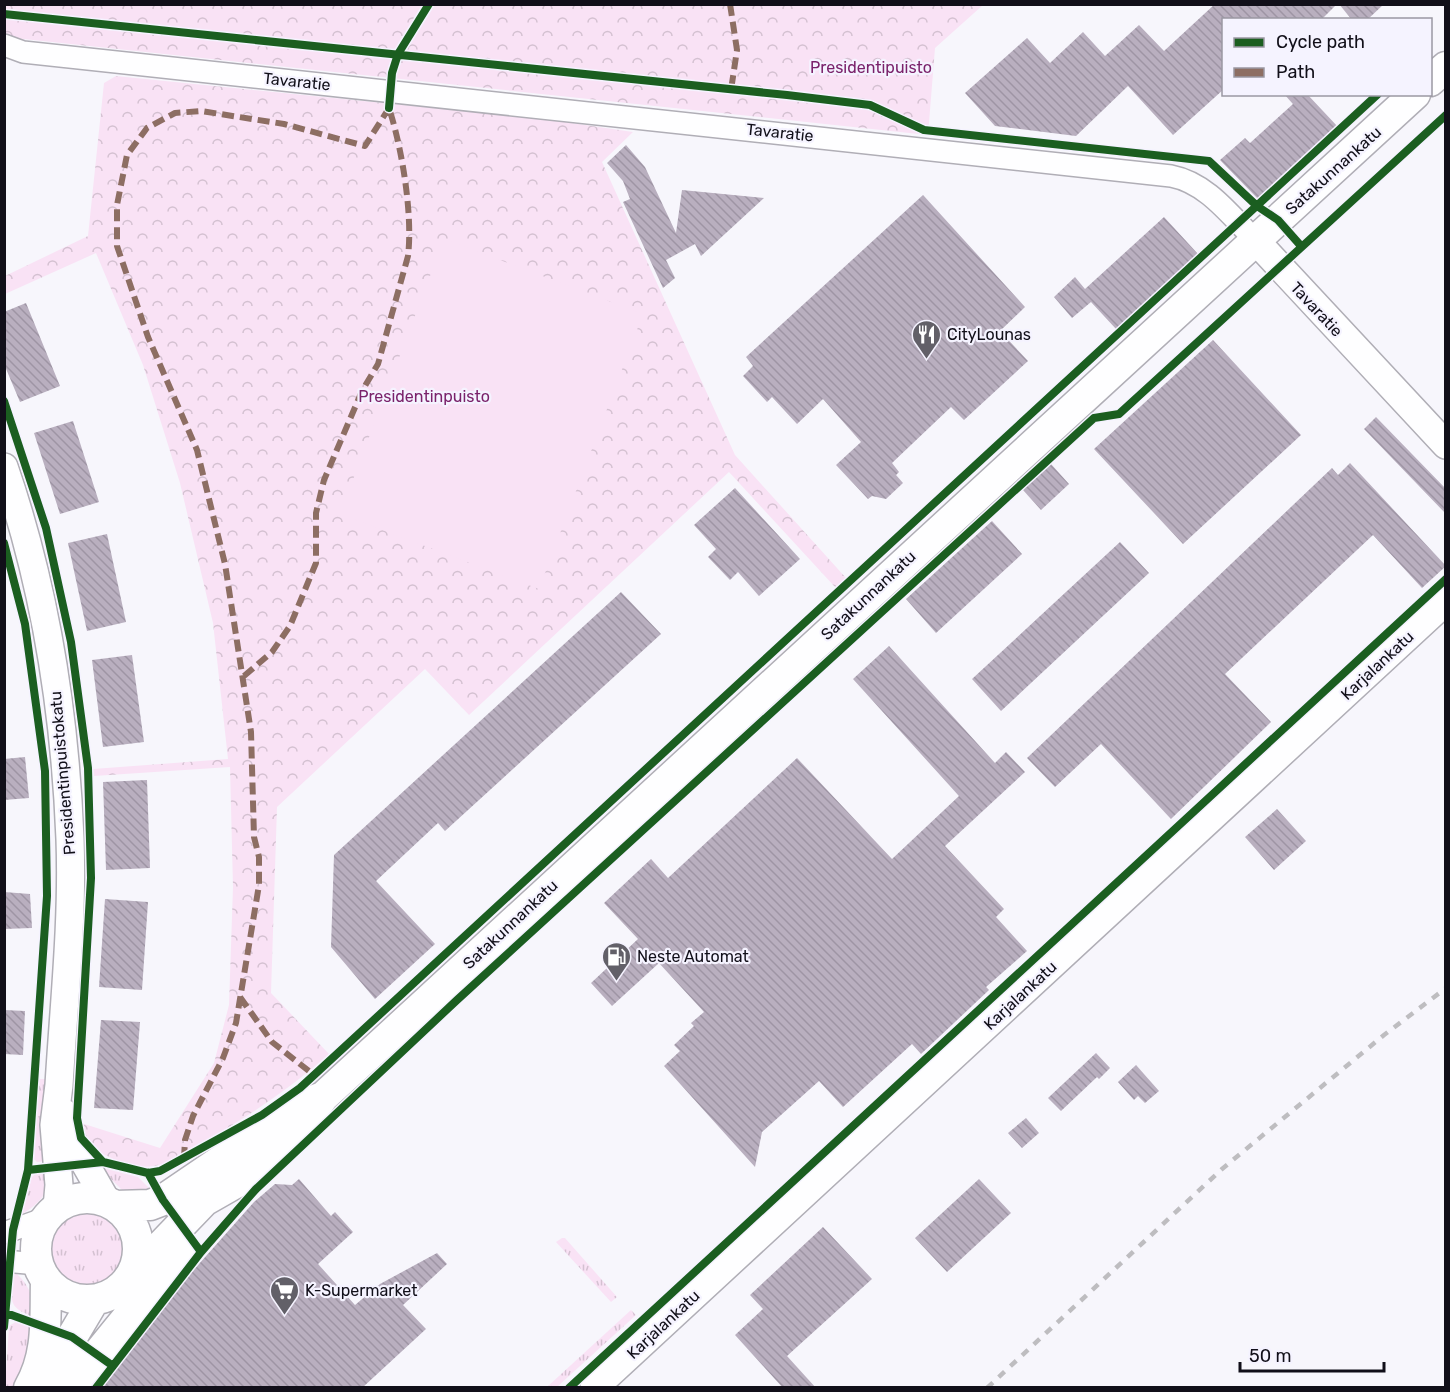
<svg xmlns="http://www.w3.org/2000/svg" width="1450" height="1392" viewBox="0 0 1450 1392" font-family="Rubik,sans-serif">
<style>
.grass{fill:url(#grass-tufts)}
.park{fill:url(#park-crowns)}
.pitch{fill:#f9e2f5}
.building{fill:url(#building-back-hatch)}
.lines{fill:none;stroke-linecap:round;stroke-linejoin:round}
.minor-casing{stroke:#b0aeb6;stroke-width:24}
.tertiary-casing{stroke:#b0aeb6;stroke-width:30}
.secondary-casing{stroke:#b0aeb6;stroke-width:33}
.minor{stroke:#fefeff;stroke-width:21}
.tertiary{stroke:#fefeff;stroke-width:27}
.secondary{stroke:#fefeff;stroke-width:30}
.rail{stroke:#bebdc0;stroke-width:4.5;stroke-dasharray:8 8;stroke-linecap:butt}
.quiet{stroke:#8d6e63;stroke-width:6;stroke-dasharray:12 6;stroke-linecap:butt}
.cycleway-casing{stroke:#f5f3ff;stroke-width:11}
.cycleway{stroke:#1b5e20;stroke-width:8}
.labels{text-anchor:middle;stroke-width:4.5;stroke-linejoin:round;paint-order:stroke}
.park-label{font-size:16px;fill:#7a226b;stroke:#f5f3ff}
.street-label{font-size:16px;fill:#110f19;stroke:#f5f3ff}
.poi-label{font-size:16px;fill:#110f19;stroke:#f5f3ff;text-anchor:start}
</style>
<defs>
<pattern id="grass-tufts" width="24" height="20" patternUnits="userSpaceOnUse" patternTransform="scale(1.5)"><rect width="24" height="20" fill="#f9e2f5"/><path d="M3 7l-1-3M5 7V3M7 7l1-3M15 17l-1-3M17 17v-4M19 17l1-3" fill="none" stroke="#d4c1d1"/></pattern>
<pattern id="park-crowns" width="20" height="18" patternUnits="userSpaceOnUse" patternTransform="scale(1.5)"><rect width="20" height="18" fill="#f9e2f5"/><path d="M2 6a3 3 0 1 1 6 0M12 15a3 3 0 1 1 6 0" fill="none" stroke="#d4c1d1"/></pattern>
<pattern id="building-back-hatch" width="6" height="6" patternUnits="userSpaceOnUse" patternTransform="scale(1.5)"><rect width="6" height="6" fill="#b9afbf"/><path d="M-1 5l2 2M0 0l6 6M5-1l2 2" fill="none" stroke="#9e95a4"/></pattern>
</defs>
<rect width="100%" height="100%" fill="#f7f6fc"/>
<path class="grass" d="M39 1079H48L50 1161 37 1162 34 1159Z
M99 1167 138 1177 155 1194 124 1192Z
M51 1171C48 1193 41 1203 22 1214L32 1177 35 1174Z
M46 1248a40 40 0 1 1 80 0a40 40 0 1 1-80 0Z
M562 1238H565L617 1297 611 1302 556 1242Z
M13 1271C30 1283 33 1300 38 1318 6 1308 11 1302 13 1271Z
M631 1310 636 1315 557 1387H547Z
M17 1321 40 1329 16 1387 5 1388 9 1326Z"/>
<path class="park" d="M5 4 983 5 935 48 928 135 5 37Z
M116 76 551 120 633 132 602 162 735 455 846 578 835 587 729 472 469 715 425 669 277 807 271 993 329 1054C287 1091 249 1116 200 1144 186 1152 170 1164 154 1166 141 1169 121 1163 109 1157 95 1151 84 1138 81 1123L160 1148 214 1063 229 1005 233 887 230 767 94 776 93 769 228 759 213 623 180 483 143 365 96 253 5 294V276L88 236 104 83Z"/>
<path class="pitch" d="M444 239 643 314 539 589 340 514Z"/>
<path class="building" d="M1215 4H1337L1321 20H1224V89L1173 135 1128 86 1076 136 995 126 965 93 1027 38 1050 63 1083 32 1105 56 1139 25 1164 51Z
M1339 4H1384L1367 20H1352Z
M1284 94H1307L1338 127 1259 200 1220 160 1245 138 1250 143 1293 104Z
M626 145 645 167 676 233 682 190 764 198 701 256 695 244 666 260 675 278 663 288 623 202 630 199 623 181 607 163Z
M923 195 1025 307 1000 331 1028 361 964 420 951 407 892 463 899 472 896 475 903 483 886 499 872 496 868 499 836 465 861 442 823 399 797 424 772 397 767 402 743 376 753 366 746 357Z
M1164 217 1198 254 1116 329 1091 302 1072 318 1054 297 1075 277 1085 289Z
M26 303 60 386 20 402 4 364V312Z
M1213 340 1301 435 1183 544 1094 449Z
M1376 417 1446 489V514L1364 429Z
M73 421 99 502 60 514 34 433Z
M1350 463 1446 566 1422 588 1373 535 1225 674 1271 722 1171 819 1101 744 1055 787 1027 758 1332 468 1338 475Z
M1051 464 1069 484 1041 510 1023 490Z
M735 488 800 559 759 596 738 572 730 580 708 557 716 549 694 525Z
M992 521 1022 554 936 633 906 599Z
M107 534 126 622 87 631 68 543Z
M1120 542 1149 573 1001 711 972 679Z
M621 592 661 634 445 831 438 823 376 881 435 944 375 999 331 947 334 855Z
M889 646 995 763 1006 752 1025 772 945 846 1004 909 996 917 1027 951 986 987 989 990 921 1054 912 1044 843 1107 819 1081 762 1132 755 1167 664 1066 680 1051 674 1045 694 1026 691 1023 704 1012 659 963 612 1006 591 983 638 939 604 903 651 859 668 878 797 758 892 859 959 796 853 679Z
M132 655 144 742 103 747 92 660Z
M25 757 29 798 4 800V759Z
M147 780 150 868 106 870 103 782Z
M1277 809 1306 841 1274 870 1245 837Z
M4 892 30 894 32 928 4 929Z
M105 899 148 902 142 990 99 987Z
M4 1010 25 1011 23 1055 4 1054Z
M101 1020 140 1022 133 1110 94 1108Z
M1096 1053 1110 1068 1099 1079 1097 1077 1061 1111 1048 1098Z
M1136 1065 1159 1091 1145 1103 1138 1096 1134 1100 1118 1082Z
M1026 1118 1039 1133 1022 1148 1008 1133Z
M299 1179 331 1216 335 1212 353 1232 318 1264 355 1305 380 1284 437 1253 447 1264 403 1305 426 1329 362 1388H100L167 1300 254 1202 275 1184 292 1185Z
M979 1179 1011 1213 947 1272 915 1238Z
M823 1227 872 1279 787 1356 816 1388H783L735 1335 763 1309 750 1295Z"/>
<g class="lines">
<defs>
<path id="minor" d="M4 45 23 52 144 65 1171 176C1207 183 1230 215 1255 240
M4 1233 46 1218
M4 1261 38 1264"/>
<path id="tertiary" d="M1255 240 1446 445
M4 467C45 586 65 713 70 839 73 920 64 1003 59 1085L54 1125 59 1185 57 1208
M63 1112 71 1139 107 1202
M594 1388 1446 601"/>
<path id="secondary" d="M1430 81 1446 67
M36 1249a51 51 0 1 1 102 0a51 51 0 1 1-102 0Z
M115 1206 150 1205 163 1200 238 1149 291 1109 320 1098
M128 1280 204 1201 246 1177 300 1129 323 1097 1415 94
M29 1388C49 1354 45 1317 46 1280
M54 1388 72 1337 94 1300
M70 1388 183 1249"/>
</defs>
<use href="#minor" class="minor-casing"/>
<use href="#tertiary" class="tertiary-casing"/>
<use href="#secondary" class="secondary-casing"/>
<use href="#minor" class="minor"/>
<use href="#tertiary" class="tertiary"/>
<use href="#secondary" class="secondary"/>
<path class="rail" d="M987 1388 1222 1169 1384 1035 1446 988"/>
<path class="quiet" d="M730 4 737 50 731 90
M244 676 272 652 290 626 316 563V513L324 480 362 391 378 364 408 256C413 215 402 148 389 108
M240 997 272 1042 314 1075
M184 1159 185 1140 193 1116 223 1058 236 1023 259 885V857L254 837 251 732 225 564 197 450 148 337 117 246V205L127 155 147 128 175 113 201 111 284 124 365 146 389 108"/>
<defs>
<path id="cycleway" d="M4 14 787 95 870 105 924 130 1209 161 1257 206 1278 220 1301 246
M389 108 392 73 398 54 429 4
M4 401 46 528 71 642 88 768 91 878 77 1118 81 1138 103 1162
M4 543 25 624 45 771 47 896 28 1170 13 1230 4 1327
M28 1170 103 1162 148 1173 160 1171 262 1115 300 1088 1378 94
M148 1173 163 1200 201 1252
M6 1313 72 1337 113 1366
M96 1388 201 1252 256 1189 457 1000 1094 418 1119 414 1446 115
M569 1388 1446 579"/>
</defs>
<use href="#cycleway" class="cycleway-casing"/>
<use href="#cycleway" class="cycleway"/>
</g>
<defs>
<symbol id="restaurant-pin" viewBox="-11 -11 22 30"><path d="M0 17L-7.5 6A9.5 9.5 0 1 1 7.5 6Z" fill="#626068" stroke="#f5f3ff"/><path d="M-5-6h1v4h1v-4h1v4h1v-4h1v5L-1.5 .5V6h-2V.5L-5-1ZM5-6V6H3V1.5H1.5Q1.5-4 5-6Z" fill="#fff"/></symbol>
<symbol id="fuel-pin" viewBox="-11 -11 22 30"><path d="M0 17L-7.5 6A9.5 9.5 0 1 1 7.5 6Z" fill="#626068" stroke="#f5f3ff"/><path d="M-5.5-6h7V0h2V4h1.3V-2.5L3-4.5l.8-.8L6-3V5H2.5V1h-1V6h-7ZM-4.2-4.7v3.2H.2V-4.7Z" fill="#fff"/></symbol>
<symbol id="supermarket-pin" viewBox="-11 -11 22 30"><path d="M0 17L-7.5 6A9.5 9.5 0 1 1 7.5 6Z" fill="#626068" stroke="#f5f3ff"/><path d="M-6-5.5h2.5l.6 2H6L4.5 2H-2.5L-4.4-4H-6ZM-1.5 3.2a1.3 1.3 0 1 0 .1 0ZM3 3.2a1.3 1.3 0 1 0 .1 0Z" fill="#fff"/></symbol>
</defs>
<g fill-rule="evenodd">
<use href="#restaurant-pin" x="910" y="318" width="33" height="45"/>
<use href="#fuel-pin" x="600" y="940" width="33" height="45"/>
<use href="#supermarket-pin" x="268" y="1274" width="33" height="45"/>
</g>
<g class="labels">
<g class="park-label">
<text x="871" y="73">Presidentipuisto</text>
<text x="424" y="402">Presidentinpuisto</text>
</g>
<g class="street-label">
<text transform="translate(297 81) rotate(6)" y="6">Tavaratie</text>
<text transform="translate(780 132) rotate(6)" y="6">Tavaratie</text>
<text transform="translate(1333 170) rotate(-42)" y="6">Satakunnankatu</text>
<text transform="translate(1317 309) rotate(47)" y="6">Tavaratie</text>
<text transform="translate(868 595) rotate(-43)" y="6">Satakunnankatu</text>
<text transform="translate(1377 665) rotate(-43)" y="6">Karjalankatu</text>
<text transform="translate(62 773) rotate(-95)" y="6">Presidentinpuistokatu</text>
<text transform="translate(510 924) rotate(-43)" y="6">Satakunnankatu</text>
<text transform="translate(1020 995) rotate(-43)" y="6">Karjalankatu</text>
<text transform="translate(663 1324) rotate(-43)" y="6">Karjalankatu</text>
</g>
<g class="poi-label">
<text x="947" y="340">CityLounas</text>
<text x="637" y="962">Neste Automat</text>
<text x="305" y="1296">K-Supermarket</text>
</g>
</g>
<rect width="1450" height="1392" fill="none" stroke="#110f19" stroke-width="12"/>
<rect x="1222" y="18" width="210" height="78" fill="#f5f3ff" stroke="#9a98a3" stroke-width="1.5"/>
<rect x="1234" y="38" width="30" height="9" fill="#1b5e20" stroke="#9a98a3" stroke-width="1.5"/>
<text x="1276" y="48" font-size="18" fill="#110f19">Cycle path</text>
<rect x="1234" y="68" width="30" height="9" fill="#8d6e63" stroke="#9a98a3" stroke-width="1.5"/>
<text x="1276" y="78" font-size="18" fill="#110f19">Path</text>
<path d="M1240 1362v9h144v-9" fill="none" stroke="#110f19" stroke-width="3"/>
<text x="1249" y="1362" font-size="18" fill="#110f19" stroke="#f5f3ff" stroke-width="4.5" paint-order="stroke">50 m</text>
</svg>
